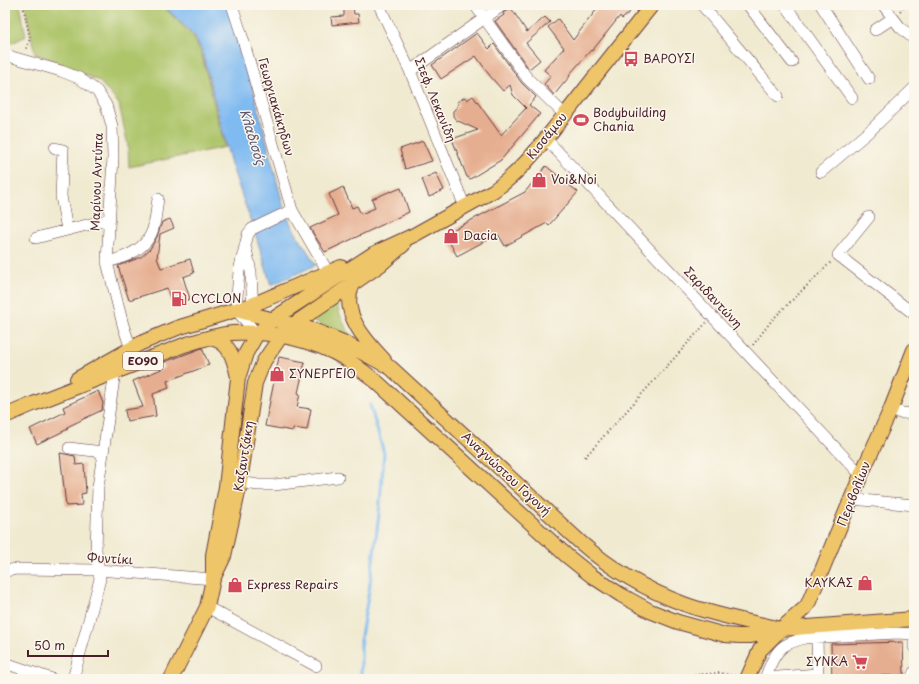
<svg xmlns="http://www.w3.org/2000/svg" width="919" height="684" viewBox="0 0 919 684" font-family="'Playpen Sans',sans-serif">
<style>
.green{fill:#aec56a;stroke:#7c724a}
.water{fill:#7fbaf1;stroke:#646c8e}
.lines{fill:none;stroke-linecap:round;stroke-linejoin:round}
.stream{stroke:#7fbaf1;stroke-width:3}
.building{fill:#e6ae90}
.minor-casing{stroke:#633d44;stroke-width:12}
.major-casing{stroke:#633d44;stroke-width:16}
.path{stroke:#633d44;stroke-width:2;stroke-dasharray:1 3;stroke-linecap:butt}
.minor{stroke:#fff;stroke-width:11}
.major{stroke:#eec569;stroke-width:14}
.labels{text-anchor:middle;stroke-width:3;stroke-linejoin:round;paint-order:stroke}
.shield{fill:#fbf7ec;stroke:#7f6065;stroke-width:1}
.shield-label{font-size:11px;font-weight:bold;fill:#4a1f2b}
.poi-label{font-size:12px;fill:#4a1f2b;stroke:#fbf7ec;text-anchor:start}
.street-label{font-size:12px;fill:#4a1f2b;stroke:#fbf7ec}
.water-label{font-size:13px;font-style:italic;fill:#5d5570;stroke:#fbf7ec}
</style>
<rect width="100%" height="100%" fill="#fbf7ec"/>
<filter id="ink" filterUnits="userSpaceOnUse"><feTurbulence type="fractalNoise" baseFrequency=".025" numOctaves="2"/><feDisplacementMap in="SourceGraphic" scale="8" xChannelSelector="R" yChannelSelector="G"/><feConvolveMatrix kernelMatrix="1 2 1 2 8 2 1 2 1" color-interpolation-filters="sRGB"/></filter>
<filter id="wash" filterUnits="userSpaceOnUse"><feTurbulence type="fractalNoise" baseFrequency=".012" numOctaves="4" result="noise"/><feDisplacementMap in="SourceGraphic" scale="16" xChannelSelector="R" yChannelSelector="G"/><feGaussianBlur stdDeviation="0.9" result="paint"/><feColorMatrix in="noise" values="0 0 0 0 0 0 0 0 0 0 0 0 0 0 0 0 0 1.4 0 .05"/><feComposite in="paint" operator="in"/></filter>
<g filter="url(#wash)">
<rect width="100%" height="100%" fill="#f0ead0"/>
<path class="green" d="M5 5H20L26 36 12 43 5 42Z
M25 5H162L193 36 201 52 225 147 129 167 128 146 119 104 99 81 43 56 35 54Z
M337 302C339 318 346 328 356 341L355 342 312 320Z"/>
<path class="water" d="M163 5H226L229 10 246 62 284 209 291 225 316 265 271 285 257 239 231 164 202 51 194 35Z"/>
<g class="lines">
<path class="stream" d="M361 679V636L369 591 379 514 384 453 370 405"/>
</g>
<g id="blocks">
<path class="building" d="M600 5H625L630 12 622 19 620 16 592 51 591 50 569 75 570 76 554 95 544 84 551 76 544 70 564 48 548 27 558 19 573 40Z
M353 7 354 14H358L359 22 332 25 331 17 344 16V9Z
M511 8 527 32 545 17 550 22 526 43 540 60 529 69 495 21 504 15 503 13Z
M477 33 489 49 494 44 521 82 536 97 529 105 540 114 501 160 470 179 467 177 452 139 478 130 456 120 453 116V111L459 105 457 102 465 97 467 100 473 96 501 135 526 108 513 95 510 85 503 91 490 76 476 56 441 79 432 65Z
M423 141 432 161 405 169 400 149Z
M546 166 578 192 549 225 547 223 505 246 498 234 457 256 445 234 525 192Z
M436 173 444 190 429 197 422 179Z
M343 187 352 208 357 206 361 214 375 208 372 199 391 191V192L401 188 409 212 325 252 310 228 338 215 329 194Z
M170 219 174 228 160 234 157 258 161 268 190 259 194 273 183 277 190 299 172 305 167 288 129 300 118 266 141 257 150 249 157 237 162 222Z
M202 348 209 365 167 381 169 388 153 394 156 416 127 421 125 410 143 407 133 381 164 368 162 363Z
M279 357 305 362 298 393 300 394 297 407 311 409 307 430 293 428V431L265 426Z
M98 391 103 403 102 410 67 427 68 429 37 444 30 429 65 412 63 407Z
M60 453 75 456 76 465 84 464 86 493 81 494 82 505 66 506Z
M903 642 904 675 878 676V679H832L831 644Z"/>
</g>
</g>
<g filter="url(#ink)">
<use href="#blocks" fill-opacity="0" stroke="#633d44" stroke-width="1"/>
<g class="lines">
<defs>
<path id="minor" d="M232 5 242 36 292 210 328 272
M379 5 410 71 465 207
M475 5 527 78 565 115
M702 5 778 96
M748 5 792 62
M785 5 852 98
M821 5 869 79
M883 5 900 27 914 39
M875 30 893 18
M5 55 61 71 79 78 97 91 106 105 112 126 113 157 107 262 123 325 131 349
M410 71 503 5
M546 139 861 475
M55 148 63 150 61 196 67 230
M821 172 873 128 914 88
M869 217 838 255 914 314
M36 238 110 219
M246 249 251 272 253 311
M107 262C124 258 143 251 151 234 156 224 156 210 158 199
M257 334 236 310 239 271 248 234 252 229 292 210
M890 411 903 413 914 414
M69 448 103 452
M240 482 258 485H274L338 477
M852 499 914 505
M5 571 16 569 98 570 213 579
M207 607 316 666
M914 627V647
M817 638 818 679
M5 663 52 679
M765 678 818 674
M73 679 100 579 96 550 98 487 115 372 112 367
M765 679C769 668 774 653 784 646 790 642 798 640 805 638L897 633 914 634
M911 679 914 672"/>
<path id="major" d="M353 284C339 312 366 341 384 360
M236 310 313 330 343 342 391 368 580 542C611 569 646 590 684 604 714 615 746 621 776 628
M209 338C230 340 234 360 238 377
M77 379 141 343 177 328 252 305 341 267
M5 416 33 404 184 345C200 340 216 335 232 333 270 330 314 340 346 359 357 366 368 375 378 383L567 556 592 576 621 595 650 611 678 622 725 635 739 636H751L781 629 914 619
M213 579V555L226 487 238 378 246 353 257 334 273 319 373 254 414 235 493 191C524 170 544 140 568 111 596 75 624 40 652 5
M171 679 207 607 213 579 224 556 239 488 255 383 264 361 281 336 294 324 380 265 403 245
M747 679 760 650 781 629 805 608 808 604 861 475 890 411 914 350"/>
</defs>
<use href="#minor" class="minor-casing"/>
<use href="#major" class="major-casing"/>
<path class="path" d="M23 5 30 39 25 51
M900 11 906 5
M753 345 772 320 831 262
M585 457 706 323
M639 679 642 677H670L719 673 736 676"/>
<use href="#minor" class="minor"/>
<use href="#major" class="major"/>
</g>
</g>
<defs>
<symbol id="bus-bare" viewBox="-9 -9 18 18"><path d="M-5-6H5V4H4V6H2V4H-2V6H-4V4H-5ZM-3.5-4V0h7V-4ZM-3.5 1.2v1.5H-2V1.2ZM2 1.2v1.5H3.5V1.2Z" fill="#d1495b" stroke="#fbf7ec" stroke-width="2.5" paint-order="stroke"/></symbol>
<symbol id="stadium-bare" viewBox="-9 -9 18 18"><path d="M0-5a6.5 5 0 1 0 0 10a6.5 5 0 1 0 0-10ZM-3.5-1.8h7v3.6h-7Z" fill="#d1495b" stroke="#fbf7ec" stroke-width="2.5" paint-order="stroke"/></symbol>
<symbol id="shop-bare" viewBox="-9 -9 18 18"><path d="M-5-2.5h2.3a2.7 3.5 0 0 1 5.4 0H5L5.5 6h-11ZM-1.5-2.5h3a1.5 2.3 0 0 0-3 0Z" fill="#d1495b" stroke="#fbf7ec" stroke-width="2.5" paint-order="stroke"/></symbol>
<symbol id="fuel-bare" viewBox="-9 -9 18 18"><path d="M-5.5-6h7V0h2V4h1.3V-2.5L3-4.5l.8-.8L6-3V5H2.5V1h-1V6h-7ZM-4.2-4.7v3.2H.2V-4.7Z" fill="#d1495b" stroke="#fbf7ec" stroke-width="2.5" paint-order="stroke"/></symbol>
<symbol id="supermarket-bare" viewBox="-9 -9 18 18"><path d="M-6-5.5h2.5l.6 2H6L4.5 2H-2.5L-4.4-4H-6ZM-1.5 3.2a1.3 1.3 0 1 0 .1 0ZM3 3.2a1.3 1.3 0 1 0 .1 0Z" fill="#d1495b" stroke="#fbf7ec" stroke-width="2.5" paint-order="stroke"/></symbol>
</defs>
<g fill-rule="evenodd">
<use href="#bus-bare" x="620" y="48" width="22" height="22"/>
<use href="#stadium-bare" x="570" y="109" width="22" height="22"/>
<use href="#shop-bare" x="528" y="169" width="22" height="22"/>
<use href="#shop-bare" x="440" y="225" width="22" height="22"/>
<use href="#fuel-bare" x="168" y="288" width="22" height="22"/>
<use href="#shop-bare" x="266" y="363" width="22" height="22"/>
<use href="#shop-bare" x="854" y="572" width="22" height="22"/>
<use href="#shop-bare" x="224" y="574" width="22" height="22"/>
<use href="#supermarket-bare" x="849" y="651" width="22" height="22"/>
</g>
<g class="labels">
<rect class="shield" x="123" y="352" width="40" height="18" rx="3"/>
<g class="shield-label">
<text x="143" y="365">ΕΟ90</text>
</g>
<g class="poi-label">
<text x="643" y="63">ΒΑΡΟΥΣΙ</text>
<text x="593" y="117">Bodybuilding<tspan x="593" dy="14">Chania</tspan></text>
<text x="551" y="184">Voi&amp;Noi</text>
<text x="463" y="240">Dacia</text>
<text x="191" y="303">CYCLON</text>
<text x="289" y="378">ΣΥΝΕΡΓΕΙΟ</text>
<text x="853" y="587" text-anchor="end">ΚΑΥΚΑΣ</text>
<text x="247" y="589">Express Repairs</text>
<text x="848" y="666" text-anchor="end">ΣΥΝΚΑ</text>
</g>
<g class="street-label">
<text transform="translate(435 100) rotate(68)" y="4">Στεφ. Λεκανίδη</text>
<text transform="translate(276 107) rotate(74)" y="4">Γεωργιακάκηδων</text>
<text transform="translate(547 136) rotate(-51)" y="4">Κισσάμου</text>
<text transform="translate(97 182) rotate(-88)" y="4">Μαρίνου Αντύπα</text>
<text transform="translate(713 298) rotate(47)" y="4">Σαριδαντώνη</text>
<text transform="translate(244 456) rotate(-81)" y="4">Καζαντζάκη</text>
<text transform="translate(506 474) rotate(43)" y="4">Αναγνώστου Γογονή</text>
<text transform="translate(854 494) rotate(-68)" y="4">Περιβολίων</text>
<text transform="translate(110 559) rotate(3)" y="4">Φυντίκι</text>
</g>
<g class="water-label">
<text transform="translate(253 137) rotate(73)" y="5">Κλαδισός</text>
</g>
</g>
<rect width="919" height="684" fill="none" stroke="#fbf7ec" stroke-width="20"/>
<path d="M28 650v6h80v-6" fill="none" stroke="#4a1f2b" stroke-width="2"/>
<text x="34" y="650" font-size="12" fill="#4a1f2b" stroke="#fbf7ec" stroke-width="3" paint-order="stroke">50 m</text>
</svg>
